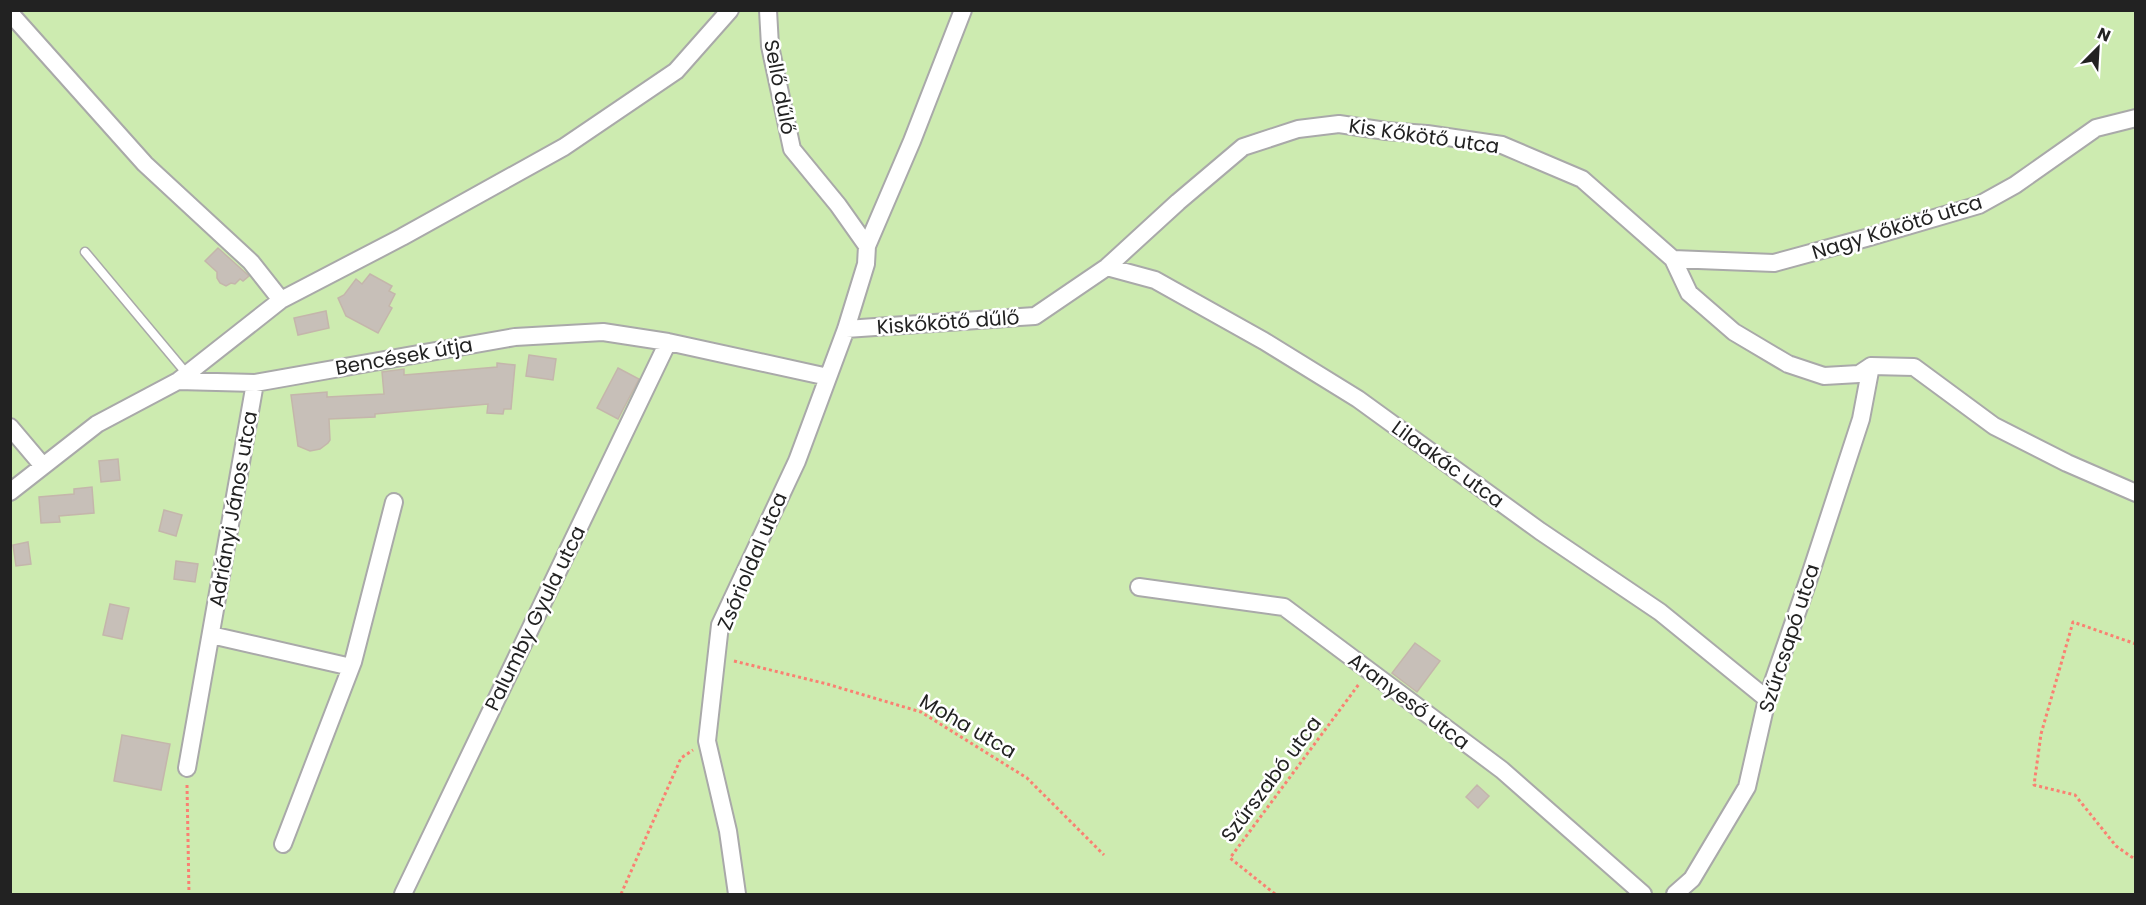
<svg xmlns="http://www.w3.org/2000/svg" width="2146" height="905" viewBox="0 0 2146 905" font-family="Poppins,sans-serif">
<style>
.grass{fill:#cdebb0}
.building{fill:#c7bfb8;stroke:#c4b6ab;stroke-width:1.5}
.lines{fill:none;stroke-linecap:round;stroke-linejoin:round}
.service-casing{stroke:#a9a9a9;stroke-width:11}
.minor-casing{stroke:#a9a9a9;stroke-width:20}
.path{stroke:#fa8072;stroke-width:3;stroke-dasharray:3 3;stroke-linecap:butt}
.service{stroke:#fff;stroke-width:8}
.minor{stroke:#fff;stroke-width:16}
.labels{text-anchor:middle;stroke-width:5;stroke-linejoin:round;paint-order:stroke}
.street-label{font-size:20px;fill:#222;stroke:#fff}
</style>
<rect width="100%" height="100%" fill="#f2efe9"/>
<path class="grass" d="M11 11H2135V894H11Z"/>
<path class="building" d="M218 248 249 276 243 281 240 279 235 284 231 283 226 286 220 283 217 278V272L205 261Z
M370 274 392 286 389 291 395 294 389 306 392 308 378 333 346 316 338 298 344 295 356 279 362 284Z
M326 311 329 328 298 335 294 318Z
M529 355 556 359 553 380 526 376Z
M497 363 515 365 511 409H504L503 414 487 413 488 404 375 414V417L329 419 330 440 328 443 320 449 310 451 298 446 291 395 327 392V397L384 394 382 372 404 369V375L416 374 497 367Z
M618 368 639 379 618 419 597 408Z
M118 459 120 480 101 482 99 461Z
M92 487 94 513 59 516 60 522 41 523 39 497 74 494V489Z
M164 510 182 515 176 536 159 531Z
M28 542 31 564 16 566 13 545Z
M176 561 198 564 195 582 174 579Z
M110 604 129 608 122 639 103 635Z
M1415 643 1440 661 1417 692 1392 673Z
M122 735 170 744 161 790 114 781Z
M1477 785 1489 796 1478 808 1466 797Z"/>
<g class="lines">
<defs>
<path id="service" d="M85 252 187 374"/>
<path id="minor" d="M768 10 770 46 792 149 838 205 867 246
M10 13 145 164 251 262 281 300
M1673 259 1774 263 1866 238 1979 205 2015 185 2096 128 2136 118
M1107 267 1155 280 1264 341 1358 399 1540 531 1660 612 1767 699
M846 329 1035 316 1107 267 1178 202 1243 147 1298 129 1339 124 1386 131 1427 134 1502 145 1582 179 1673 259 1689 293 1734 332 1788 364 1824 376 1859 374 1871 366 1914 367 1994 426 2067 463 2136 493
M178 381 281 300 402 237 564 147 676 71 730 10
M10 427 43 466
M10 492 97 424 178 381 255 383 515 337 603 332 668 342 828 377
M1139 587 1284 607 1502 770 1643 894
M211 635 351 667
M187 768 255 383
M283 844 353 662 394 502
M403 894 668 342
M737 894 728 831 707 741 720 625 797 461 846 329 866 264 867 246 912 141 963 10
M1675 894 1692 879 1747 787 1767 699 1809 578 1861 419 1871 366"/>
</defs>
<use href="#service" class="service-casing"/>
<use href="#minor" class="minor-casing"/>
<path class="path" d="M2136 644 2073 622 2041 734 2034 785 2075 795 2116 846 2136 860
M734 661 827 684 921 712 1027 778 1104 855
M187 785 189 894
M621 894 681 758 693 750
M1275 894 1230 858 1359 684"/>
<use href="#service" class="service"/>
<use href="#minor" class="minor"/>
</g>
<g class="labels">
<g class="street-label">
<text transform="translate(780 87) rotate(79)" y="7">Sellő dűlő</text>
<text transform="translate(1424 136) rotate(8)" y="7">Kis Kőkötő utca</text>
<text transform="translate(1897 227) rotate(-17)" y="7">Nagy Kőkötő utca</text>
<text transform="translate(948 322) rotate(-4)" y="7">Kiskőkötő dűlő</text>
<text transform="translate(404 356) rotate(-10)" y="7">Bencések útja</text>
<text transform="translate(1448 464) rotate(36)" y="7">Lilaakác utca</text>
<text transform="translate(233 509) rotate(-80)" y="7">Adriányi János utca</text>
<text transform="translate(752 561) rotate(-67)" y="7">Zsórioldal utca</text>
<text transform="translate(535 618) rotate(-64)" y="7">Palumby Gyula utca</text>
<text transform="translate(1789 638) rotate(-72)" y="7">Szűrcsapó utca</text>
<text transform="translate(1409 701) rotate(37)" y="7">Aranyeső utca</text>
<text transform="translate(968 726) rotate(30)" y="7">Moha utca</text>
<text transform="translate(1271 779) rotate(-53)" y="7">Szűrszabó utca</text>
</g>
</g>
<rect width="2146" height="905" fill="none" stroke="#222222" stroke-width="24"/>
<g transform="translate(2098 48) rotate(24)" stroke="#ffffff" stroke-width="4.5" paint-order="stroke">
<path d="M0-4.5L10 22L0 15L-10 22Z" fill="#222222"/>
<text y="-9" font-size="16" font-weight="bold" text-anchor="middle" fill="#222222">N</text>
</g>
</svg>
